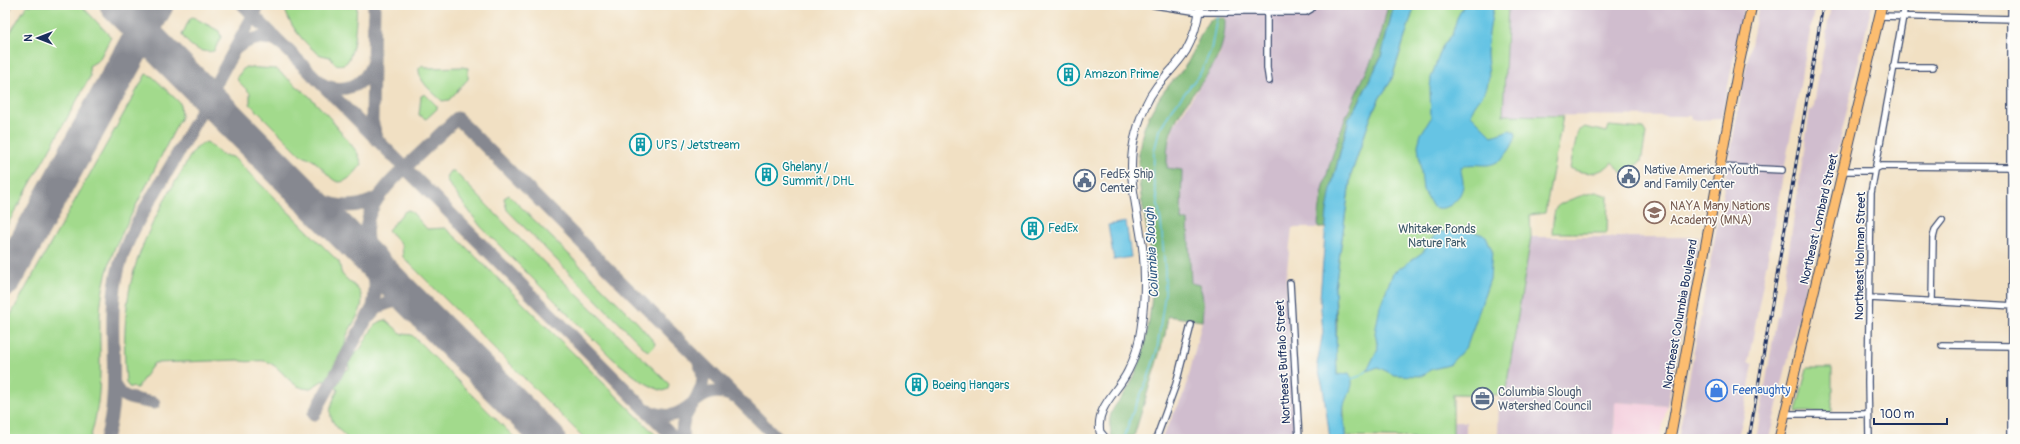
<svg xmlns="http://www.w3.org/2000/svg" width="2020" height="444" viewBox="0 0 2020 444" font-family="Pangolin,sans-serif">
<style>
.built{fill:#f4cfde}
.industrial{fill:#d0bdce}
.green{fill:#a2da8c;stroke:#5e8475}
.forest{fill:#81ba78;stroke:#4e746b}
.water{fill:#66c4e4;stroke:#407aa1}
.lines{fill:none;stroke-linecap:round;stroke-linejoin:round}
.stream{stroke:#66c4e4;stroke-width:1.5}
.taxiway{stroke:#868890;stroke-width:13}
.runway{stroke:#868890;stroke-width:33}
.minor-casing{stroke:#3b4a6d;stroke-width:8}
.tertiary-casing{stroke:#3b4a6d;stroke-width:9}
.primary-casing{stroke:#3b4a6d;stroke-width:11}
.minor{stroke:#fff;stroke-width:5.5}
.tertiary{stroke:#fff;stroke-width:7}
.primary{stroke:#fcbd6f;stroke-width:9}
.rail-casing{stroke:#1b2f5e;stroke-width:3}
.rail{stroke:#fdfcf7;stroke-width:1.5;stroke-dasharray:4.5;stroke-linecap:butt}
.labels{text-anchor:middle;stroke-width:3;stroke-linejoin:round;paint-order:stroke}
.culture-label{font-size:12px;fill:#0d838f;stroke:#fdfcf7;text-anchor:start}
.service-label{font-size:12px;fill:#4e5e75;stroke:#fdfcf7;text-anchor:start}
.education-label{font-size:12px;fill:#785e54;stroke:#fdfcf7;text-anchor:start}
.street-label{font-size:12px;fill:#1b2f5e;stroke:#fdfcf7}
.park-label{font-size:12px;fill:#3d5a6a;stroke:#fdfcf7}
.shop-label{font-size:12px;fill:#366cbe;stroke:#fdfcf7;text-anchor:start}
.water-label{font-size:13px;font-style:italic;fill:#325c86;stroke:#fdfcf7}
</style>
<rect width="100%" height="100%" fill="#fdfcf7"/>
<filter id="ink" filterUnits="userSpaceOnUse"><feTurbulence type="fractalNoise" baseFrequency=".025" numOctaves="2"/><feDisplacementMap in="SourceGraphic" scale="8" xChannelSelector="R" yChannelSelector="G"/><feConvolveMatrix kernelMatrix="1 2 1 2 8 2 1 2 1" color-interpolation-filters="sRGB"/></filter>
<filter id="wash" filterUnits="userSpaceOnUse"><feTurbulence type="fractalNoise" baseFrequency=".012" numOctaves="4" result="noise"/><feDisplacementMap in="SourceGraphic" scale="16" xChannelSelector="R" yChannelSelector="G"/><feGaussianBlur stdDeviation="0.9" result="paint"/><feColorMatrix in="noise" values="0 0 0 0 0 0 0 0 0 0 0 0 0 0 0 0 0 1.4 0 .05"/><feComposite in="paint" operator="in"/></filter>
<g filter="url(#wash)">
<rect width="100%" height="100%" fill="#f1e0c3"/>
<path class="built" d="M1615 402 1667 406 1660 439H1614Z"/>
<path class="industrial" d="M1226 5H1388L1379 40 1361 87 1349 110 1341 133 1319 207 1318 228H1292L1286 278 1295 427 1294 439H1161L1185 392 1202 321 1204 302 1191 284 1188 220H1181L1182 170 1167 168V149L1174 126 1220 55 1225 25Z
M1508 5H1745L1721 119 1692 120 1691 116 1503 115Z
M1759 5H1815L1748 363 1753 364 1744 416 1737 439H1678L1744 78Z
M1831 5H1872L1769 439H1756L1777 316H1779L1810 110H1813Z
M1531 237H1699L1667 406 1615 402 1614 439H1498L1499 394H1505Z
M1454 422H1466V438H1453Z"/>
<path class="green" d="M27 5H81L111 37 99 60 89 66 90 77 5 229V41Z
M285 5H357C356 18 355 52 347 62 344 65 339 65 335 64L330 57C327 56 324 56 321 55 308 49 284 20 285 5Z
M1415 5H1464L1458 18H1491L1494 5H1508L1503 115 1563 116 1545 213 1530 215 1531 237 1505 395 1453 394V439L1345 436 1343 393 1337 375 1335 356 1337 325 1335 288 1351 175 1370 119 1379 99 1391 81Z
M193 17 219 31 221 37 214 51C200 54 189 46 182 35L190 18Z
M423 65 425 68 462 67 468 68V79L449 100 442 101C433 92 418 82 419 68Z
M245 67 276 69 309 96 330 118 357 152 362 164C330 206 332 162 301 155L250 104V93L238 81 237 77Z
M146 74 152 76 180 103 181 117 115 247C107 269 101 291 100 315 99 361 104 393 90 439H5V325Z
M425 94 437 106V109L426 119 419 115 421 96Z
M1609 126 1643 129 1646 134 1641 162 1622 173 1612 162C1601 175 1584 175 1570 168L1578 131 1584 127 1607 132Z
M207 142 222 155 233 157 339 262C341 266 340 271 342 274 347 281 359 287 361 295 366 314 345 328 345 345L327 380 322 381 309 389C290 388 285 371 270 363 260 357 250 365 239 360L154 363 137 388 129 387 126 383C123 341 124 292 140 253 150 225 165 199 180 174 187 163 193 145 207 142Z
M450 171H454L522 241 669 384 668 389 663 391C642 384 628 371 611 357L481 227 448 183 446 177Z
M1596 192 1608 196 1607 233H1552C1553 225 1553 214 1556 208 1559 202 1589 193 1596 192Z
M509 195 636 321 655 343 654 347 650 351 646 350 507 210 504 198Z
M408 210 411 211 427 229 445 228 459 240 660 439H585L403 257 402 245 388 230 404 212Z
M386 320 402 334 412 335 516 439H348C329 420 325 415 338 390L336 387 344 371 349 369C347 359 355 355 361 348 367 339 373 321 386 320Z
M1807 368H1832V412H1796Z"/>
<path class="forest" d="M1388 5H1394L1381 57 1357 106 1349 118 1332 184 1326 228H1318C1319 193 1335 143 1349 110 1358 87 1371 65 1379 41 1383 29 1385 17 1388 5Z
M1225 18C1227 69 1189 87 1172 129 1167 142 1167 155 1167 168L1182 170 1181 220H1188L1191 283 1199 285C1205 298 1203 307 1202 321L1168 316 1165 335 1134 436 1117 438 1112 436C1104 409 1119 405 1130 385 1134 377 1138 368 1141 360 1147 338 1150 317 1152 294 1158 235 1121 173 1149 116 1154 107 1159 97 1165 90 1172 80 1182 73 1188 62 1192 55 1206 21 1210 20 1214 18 1221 18 1225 18Z"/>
<path class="water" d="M1394 5H1415L1391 81 1379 99 1370 119 1351 175 1335 288 1337 375 1349 373C1357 386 1347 393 1344 405 1341 415 1346 428 1345 439H1330L1323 387 1317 364 1323 332 1320 298 1327 211 1332 184 1349 118 1357 106 1381 57Z
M1464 5H1494C1491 20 1488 36 1487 52 1487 62 1490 73 1488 83 1486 96 1473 102 1471 115L1492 136 1510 130 1515 132 1516 135C1513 148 1501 165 1486 165 1477 165 1471 163 1461 167 1460 173 1464 179 1463 186 1460 201 1447 212 1433 207L1423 190 1418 145 1421 134 1431 118 1430 89 1431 78 1442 47 1452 35 1457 18Z
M1126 222 1131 257 1114 260 1108 225Z
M1469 230 1486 236 1492 250 1490 279 1467 346 1449 365 1433 369 1421 376 1394 375 1378 367 1367 371 1378 348 1375 333 1380 306 1393 273 1423 252 1437 232Z"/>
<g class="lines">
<path class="stream" d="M1351 379 1360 376 1367 371
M1124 439 1132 414 1148 378 1157 350 1165 293V271L1161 222 1153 178 1154 153 1159 130 1171 111 1201 72 1211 50 1219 5"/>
<path class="taxiway" d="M243 5 675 439
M374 5 372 121 377 138
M5 7 6 5
M147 24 163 5
M235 49C248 39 263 34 278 42
M322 84C341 94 365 87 372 64
M436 138 457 118 778 439
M268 158C300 185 332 223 377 198
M375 261C345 212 399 175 430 144
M370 316C382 300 398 299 416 305
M114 383C118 400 140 400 154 403
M649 411C692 431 694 376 734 397
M314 414 373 307C377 287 376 272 365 254
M106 439C123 383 104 324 119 267 129 230 154 195 173 162 202 110 230 57 259 5
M683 439C676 406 715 397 699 362"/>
<path class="runway" d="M116 5 549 439
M5 280 157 5"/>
</g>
</g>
<g filter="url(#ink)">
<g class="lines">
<defs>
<path id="minor" d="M1154 5 1199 12H1306L1311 9 1312 5
M1267 12V68L1269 81
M1879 16 2015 19
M1893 67H1933
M1720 167 1782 170
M1842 171H1871L1881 166 2015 167
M1290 283 1299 439
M1870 298 2015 306
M1932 302 1933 238 1935 230 1942 221
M1942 345 2011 346
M1785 414H1868
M1156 439 1176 384 1191 325
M1869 439 1868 382 1871 193 1905 5
M2011 439V5"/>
<path id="tertiary" d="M1106 439 1100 432C1095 407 1118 392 1128 371 1135 358 1139 343 1141 328 1145 300 1146 272 1142 243 1137 207 1125 169 1136 133 1140 117 1147 99 1157 86 1167 74 1178 64 1186 51 1194 37 1198 21 1200 5"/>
<path id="primary" d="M1670 439 1738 69 1752 5
M1779 439 1882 5"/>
</defs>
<use href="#minor" class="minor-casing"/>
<use href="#tertiary" class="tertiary-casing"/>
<use href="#primary" class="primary-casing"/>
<use href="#minor" class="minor"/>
<use href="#tertiary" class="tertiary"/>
<use href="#primary" class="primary"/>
<defs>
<path id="rail" d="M1749 439 1823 5"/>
</defs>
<use href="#rail" class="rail-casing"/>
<use href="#rail" class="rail"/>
</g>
</g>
<defs>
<symbol id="building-ring" viewBox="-11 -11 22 22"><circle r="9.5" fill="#fdfcf7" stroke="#0f9aa8" stroke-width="1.5"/><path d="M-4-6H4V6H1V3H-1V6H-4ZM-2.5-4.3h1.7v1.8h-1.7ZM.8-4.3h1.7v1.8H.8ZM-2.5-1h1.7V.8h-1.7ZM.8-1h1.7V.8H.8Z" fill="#0f9aa8"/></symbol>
<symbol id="civic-ring" viewBox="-11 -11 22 22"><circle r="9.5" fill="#fdfcf7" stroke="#5c6f8a" stroke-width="1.5"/><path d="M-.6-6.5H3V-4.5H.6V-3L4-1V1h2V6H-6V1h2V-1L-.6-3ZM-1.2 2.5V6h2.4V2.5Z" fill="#5c6f8a"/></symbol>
<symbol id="school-ring" viewBox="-11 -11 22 22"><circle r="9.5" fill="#fdfcf7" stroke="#8d6e63" stroke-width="1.5"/><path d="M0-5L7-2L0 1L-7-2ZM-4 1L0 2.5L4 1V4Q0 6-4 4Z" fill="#8d6e63"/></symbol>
<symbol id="shop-ring" viewBox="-11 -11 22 22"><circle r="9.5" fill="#fdfcf7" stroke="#3f7fe0" stroke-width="1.5"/><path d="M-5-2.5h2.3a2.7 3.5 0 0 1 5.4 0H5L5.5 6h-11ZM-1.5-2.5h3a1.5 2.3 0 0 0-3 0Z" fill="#3f7fe0"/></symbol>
<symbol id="office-ring" viewBox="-11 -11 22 22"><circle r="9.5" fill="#fdfcf7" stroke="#5c6f8a" stroke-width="1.5"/><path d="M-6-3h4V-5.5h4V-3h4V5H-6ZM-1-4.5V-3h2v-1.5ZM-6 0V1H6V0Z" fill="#5c6f8a"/></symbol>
</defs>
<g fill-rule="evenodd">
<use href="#building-ring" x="1056" y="62" width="25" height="25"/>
<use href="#building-ring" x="628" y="132" width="25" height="25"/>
<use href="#building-ring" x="754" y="162" width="25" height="25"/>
<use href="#civic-ring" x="1616" y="164" width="25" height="25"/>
<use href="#civic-ring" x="1072" y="168" width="25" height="25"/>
<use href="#school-ring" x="1642" y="200" width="25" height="25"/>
<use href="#building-ring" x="1020" y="216" width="25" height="25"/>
<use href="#building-ring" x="904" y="372" width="25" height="25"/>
<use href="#shop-ring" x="1704" y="378" width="25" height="25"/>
<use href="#office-ring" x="1470" y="386" width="25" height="25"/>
</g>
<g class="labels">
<g class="culture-label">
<text x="1084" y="78">Amazon Prime</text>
<text x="656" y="149">UPS / Jetstream</text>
<text x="782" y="171">Ghelany /<tspan x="782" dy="14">Summit / DHL</tspan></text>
<text x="1048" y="232">FedEx</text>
<text x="932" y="389">Boeing Hangars</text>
</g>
<g class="service-label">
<text x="1644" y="174">Native American Youth<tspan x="1644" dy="14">and Family Center</tspan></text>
<text x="1100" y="178">FedEx Ship<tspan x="1100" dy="14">Center</tspan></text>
<text x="1498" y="396">Columbia Slough<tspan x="1498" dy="14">Watershed Council</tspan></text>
</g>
<g class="education-label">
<text x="1670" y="210">NAYA Many Nations<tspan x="1670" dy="14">Academy (MNA)</tspan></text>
</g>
<g class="street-label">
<text transform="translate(1819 219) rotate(-77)" y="4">Northeast Lombard Street</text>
<text transform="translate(1860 256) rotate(-89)" y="4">Northeast Holman Street</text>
<text transform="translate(1680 314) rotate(-80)" y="4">Northeast Columbia Boulevard</text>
<text transform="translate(1283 362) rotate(-93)" y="4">Northeast Buffalo Street</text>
</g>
<g class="park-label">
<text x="1437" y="233">Whitaker Ponds<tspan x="1437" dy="14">Nature Park</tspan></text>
</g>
<g class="shop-label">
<text x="1732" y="394">Feenaughty</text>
</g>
<g class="water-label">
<text transform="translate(1151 253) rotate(-93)" y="5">Columbia Slough</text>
</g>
</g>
<rect width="2020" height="444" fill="none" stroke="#fdfcf7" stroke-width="20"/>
<g transform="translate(38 38) rotate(270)" stroke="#fdfcf7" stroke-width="3" paint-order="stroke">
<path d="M0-3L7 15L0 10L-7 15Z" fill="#1b2f5e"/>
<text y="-6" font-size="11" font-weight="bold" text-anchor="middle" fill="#1b2f5e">N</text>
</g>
<path d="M1874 418v6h73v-6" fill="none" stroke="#1b2f5e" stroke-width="2"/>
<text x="1880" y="418" font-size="12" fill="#1b2f5e" stroke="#fdfcf7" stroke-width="3" paint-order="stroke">100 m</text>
</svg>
